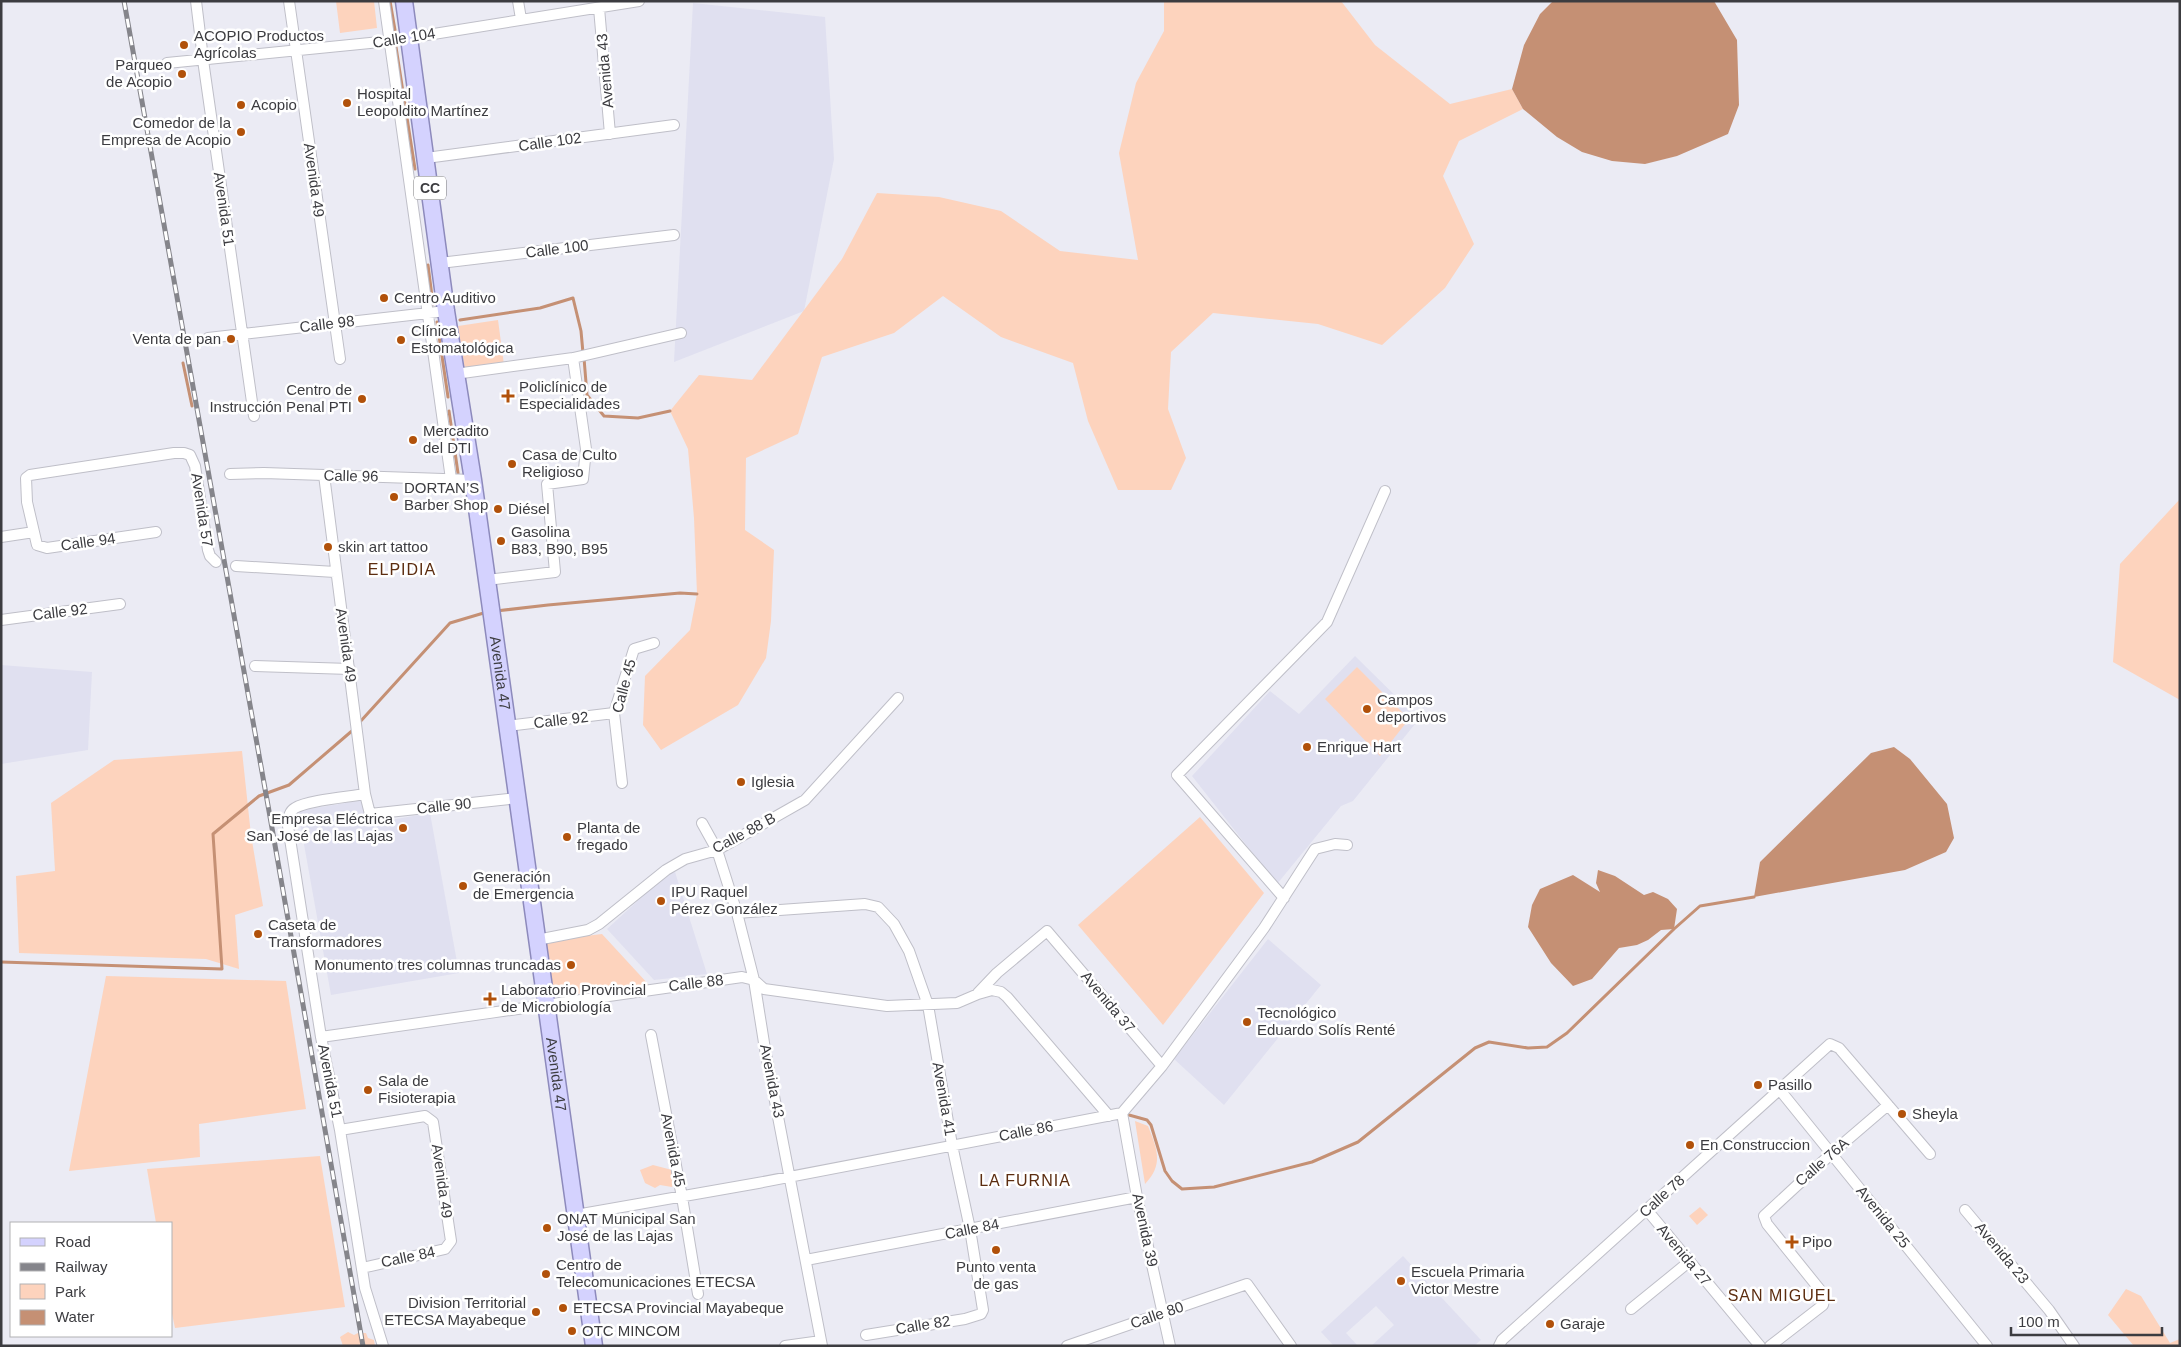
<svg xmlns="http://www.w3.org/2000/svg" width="2181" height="1347" viewBox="0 0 2181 1347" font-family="Arial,sans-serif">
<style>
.built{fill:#e0e0f0}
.green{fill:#fdd3bd}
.water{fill:#c59074}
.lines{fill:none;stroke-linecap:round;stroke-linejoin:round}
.stream{stroke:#c59074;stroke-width:3}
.minor-casing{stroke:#bfbfc8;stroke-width:12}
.primary-casing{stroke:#8d8abc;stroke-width:19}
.minor{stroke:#fff;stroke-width:10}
.primary{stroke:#d4d2fe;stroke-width:16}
.rail-casing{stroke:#85858b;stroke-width:5}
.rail{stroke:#fff;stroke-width:3;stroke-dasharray:9;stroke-linecap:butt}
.poi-dot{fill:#b1510a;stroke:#fff;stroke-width:2}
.labels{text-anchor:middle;stroke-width:5;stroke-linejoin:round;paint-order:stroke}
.shield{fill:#fff;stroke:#767679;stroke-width:1}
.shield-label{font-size:14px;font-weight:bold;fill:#3c3c40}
.poi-label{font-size:15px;fill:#3c3c40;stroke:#fff;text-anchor:start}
.street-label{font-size:15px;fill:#3c3c40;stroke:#fff}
.neighbourhood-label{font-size:16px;letter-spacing:1px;fill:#5c2d10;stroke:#fff}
</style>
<rect width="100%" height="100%" fill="#ebebf4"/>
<path class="built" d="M693 3 825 17 834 159 804 311 674 362Z
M1355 656 1419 719 1353 801 1341 806 1277 884 1192 776 1270 691 1299 714Z
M1 665 92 672 88 750 1 764Z
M363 800 368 824 430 813 459 973 331 995 298 811Z
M675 872 707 974 654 980 607 929 668 873Z
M1268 939 1321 985 1224 1105 1174 1059Z
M1403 1256 1481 1340 1474 1346H1371L1394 1325 1376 1306 1346 1333 1358 1346H1334L1321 1332Z"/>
<path class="green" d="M336 1H374L377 28 340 33Z
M1164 1H1341L1375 45 1450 104 1512 89 1523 109 1459 141 1443 176 1474 244 1445 288 1382 345 1318 324 1213 313 1171 352 1168 409 1186 458 1171 490H1118L1088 421 1073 363 1001 337 943 296 894 333 822 357 798 434 746 458 745 530 774 550 771 621 766 658 738 705 661 750 643 725 645 676 690 630 697 594 694 518 688 449 670 411 699 375 752 380 842 259 877 193 939 197 1001 211 1060 251 1138 260 1119 153 1136 83 1164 31Z
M498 320 504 365 465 370 458 326Z
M2180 499V700L2113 662 2120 564Z
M1357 667 1409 719 1380 756 1325 699Z
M242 751 251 835 263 906 235 915 239 969 206 959 19 953 16 876 55 871 51 803 114 760Z
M1200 817 1264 893 1163 1025 1078 925Z
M602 934 649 985 552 997 545 941Z
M106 976 286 981 306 1109 199 1124 200 1157 69 1171Z
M1135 1121 1148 1126C1157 1149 1164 1164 1145 1184Z
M320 1156 345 1307 175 1328 171 1309V1223H156L147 1169Z
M653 1165 672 1170 674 1181 672 1187 660 1185 655 1188 645 1183 640 1170Z
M1700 1207 1708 1215 1697 1225 1689 1216Z
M2126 1289 2141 1296 2170 1343 2180 1339V1346H2134L2108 1315Z
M348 1332 354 1335 358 1333H366L368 1338 374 1340 375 1346H343L340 1337Z"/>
<path class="water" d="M1553 1H1714L1737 40 1739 105 1728 134 1677 156 1645 164 1612 161 1582 152 1557 137 1523 109 1512 89 1524 45 1540 14Z
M1894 747 1910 759 1947 804 1954 838 1946 852 1905 870 1754 897 1760 862 1871 753Z
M1598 870 1615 876 1644 895 1653 892 1668 899 1677 909 1674 929 1661 930 1648 940 1637 945 1619 948 1592 979 1573 986 1551 963 1528 927 1532 905 1540 889 1573 875 1600 892 1596 883Z"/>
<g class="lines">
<path class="stream" d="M390 1 395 30
M396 47 415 169
M428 265 433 304
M460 320 540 308 573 298 581 331 583 353
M437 322 448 397
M584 358 587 395 604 416 638 418 670 411
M183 363 192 406
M449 411 458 473
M496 611 548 605 680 593 697 594
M359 723 450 623 487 612
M1 962 222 969 213 834 259 796 289 785 353 730
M1129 1115 1147 1120 1151 1125 1165 1171 1172 1181 1182 1189 1214 1187 1312 1162 1358 1142 1475 1048 1489 1042 1528 1048 1547 1047 1567 1033 1674 929 1700 906 1754 897"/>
<defs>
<path id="minor" d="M196 1 204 67 254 416
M289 1 340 359
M384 1 451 479
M518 1 521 19
M599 8 610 134
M167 63 390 41 639 1
M426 158 674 125
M440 263 674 235
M208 338 446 311
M455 374 573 358 681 333
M230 474 264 473 473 480
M324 475 365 794 370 814 518 798
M156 532 47 548 37 545 27 502 26 478 30 475 174 453H184L190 455 195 466 208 550 210 556 216 562
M1 537 34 532
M236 566 335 572
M487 580 555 572 547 484 583 479 586 449 573 358
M1 620 120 604
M255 666 350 669
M507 726 614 713
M622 783 614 713 634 649 654 643
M365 794C348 797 308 800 295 808 288 812 289 819 288 826L321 1037 340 1130 365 1288 383 1346
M702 823 717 850 737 913 754 980 765 1049 822 1346
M1284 898 1177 775 1327 622 1385 491
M737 913 865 904 878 907 894 924 909 951 928 1005 952 1145 970 1229 983 1310 981 1314 965 1319 866 1335
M537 940 588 930 599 924 666 870 685 859 717 850 805 800 898 698
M978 993 997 973 1047 931 1162 1066
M651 1035 682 1197 698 1294
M321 1037 742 977 754 980 764 989 887 1006 957 1003 978 994 992 990 1001 992 1007 997 1109 1116
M1779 1089 1987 1346
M1122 1113 1137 1197 1170 1346
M340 1130 425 1116 433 1122 451 1241 445 1249 362 1268
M1647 1210 1760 1346
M1965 1210 2049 1310 2074 1346
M576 1215 758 1183 1122 1113 1162 1066 1264 928 1315 849 1335 844 1347 845
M806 1260 1137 1197
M1631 1309 1690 1261
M785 1346 821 1341
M1067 1346 1247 1284 1291 1346
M1499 1346 1502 1340 1830 1044 1839 1048 1930 1154
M1770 1346 1823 1305 1825 1296 1767 1224 1764 1216 1832 1153 1888 1105"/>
<g id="primary">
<path id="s1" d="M404 1 446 311 473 480 594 1346"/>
</g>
</defs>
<use href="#minor" class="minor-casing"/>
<use href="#primary" class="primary-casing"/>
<use href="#minor" class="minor"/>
<use href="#primary" class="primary"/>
<defs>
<path id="rail" d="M124 1 269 811 363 1346"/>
</defs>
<use href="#rail" class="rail-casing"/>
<use href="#rail" class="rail"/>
</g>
<g class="poi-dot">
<circle cx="184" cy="45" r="5"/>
<circle cx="182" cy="74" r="5"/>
<circle cx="347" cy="103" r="5"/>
<circle cx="241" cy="105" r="5"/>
<circle cx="241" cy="132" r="5"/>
<circle cx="384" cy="298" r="5"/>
<circle cx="231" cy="339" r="5"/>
<circle cx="401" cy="340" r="5"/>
<path d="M505.5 388.5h5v5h5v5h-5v5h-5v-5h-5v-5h5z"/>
<circle cx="362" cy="399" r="5"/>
<circle cx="413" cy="440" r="5"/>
<circle cx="512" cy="464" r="5"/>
<circle cx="394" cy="497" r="5"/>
<circle cx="498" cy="509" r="5"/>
<circle cx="501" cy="541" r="5"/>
<circle cx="328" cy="547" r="5"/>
<circle cx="1367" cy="709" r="5"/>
<circle cx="1307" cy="747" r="5"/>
<circle cx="741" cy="782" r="5"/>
<circle cx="403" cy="828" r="5"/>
<circle cx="567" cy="837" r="5"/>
<circle cx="463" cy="886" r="5"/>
<circle cx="661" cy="901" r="5"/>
<circle cx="258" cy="934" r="5"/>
<circle cx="571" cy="965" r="5"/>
<path d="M487.5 991.5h5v5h5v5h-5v5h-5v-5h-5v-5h5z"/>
<circle cx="1247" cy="1022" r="5"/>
<circle cx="1758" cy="1085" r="5"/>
<circle cx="368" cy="1090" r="5"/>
<circle cx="1902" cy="1114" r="5"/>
<circle cx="1690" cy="1145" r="5"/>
<circle cx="547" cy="1228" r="5"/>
<path d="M1789.5 1234.5h5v5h5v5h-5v5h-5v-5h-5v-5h5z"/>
<circle cx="996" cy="1250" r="5"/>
<circle cx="546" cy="1274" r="5"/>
<circle cx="1401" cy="1281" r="5"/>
<circle cx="563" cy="1308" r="5"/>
<circle cx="536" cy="1312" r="5"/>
<circle cx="1550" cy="1324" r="5"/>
<circle cx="572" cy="1331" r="5"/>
</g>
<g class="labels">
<rect class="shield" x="414" y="176.5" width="32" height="23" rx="4"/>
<g class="shield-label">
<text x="430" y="193">CC</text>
</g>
<g class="poi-label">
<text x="194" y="41">ACOPIO Productos<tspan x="194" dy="17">Agrícolas</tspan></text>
<text x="172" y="70" text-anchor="end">Parqueo<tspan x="172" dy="17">de Acopio</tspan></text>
<text x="357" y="99">Hospital<tspan x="357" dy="17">Leopoldito Martínez</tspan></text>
<text x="251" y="110">Acopio</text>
<text x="231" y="128" text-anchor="end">Comedor de la<tspan x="231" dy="17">Empresa de Acopio</tspan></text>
<text x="394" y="303">Centro Auditivo</text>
<text x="411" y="336">Clínica<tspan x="411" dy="17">Estomatológica</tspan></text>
<text x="221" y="344" text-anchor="end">Venta de pan</text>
<text x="519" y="392">Policlínico de<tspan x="519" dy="17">Especialidades</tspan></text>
<text x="352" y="395" text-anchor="end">Centro de<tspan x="352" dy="17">Instrucción Penal PTI</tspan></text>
<text x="423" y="436">Mercadito<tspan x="423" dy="17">del DTI</tspan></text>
<text x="522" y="460">Casa de Culto<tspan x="522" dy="17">Religioso</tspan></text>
<text x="404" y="493">DORTAN’S<tspan x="404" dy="17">Barber Shop</tspan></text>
<text x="508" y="514">Diésel</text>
<text x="511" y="537">Gasolina<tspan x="511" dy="17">B83, B90, B95</tspan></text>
<text x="338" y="552">skin art tattoo</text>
<text x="1377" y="705">Campos<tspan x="1377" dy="17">deportivos</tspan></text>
<text x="1317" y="752">Enrique Hart</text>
<text x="751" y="787">Iglesia</text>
<text x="393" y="824" text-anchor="end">Empresa Eléctrica<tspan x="393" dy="17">San José de las Lajas</tspan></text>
<text x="577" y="833">Planta de<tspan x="577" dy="17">fregado</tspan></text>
<text x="473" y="882">Generación<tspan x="473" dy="17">de Emergencia</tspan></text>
<text x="671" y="897">IPU Raquel<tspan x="671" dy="17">Pérez González</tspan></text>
<text x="268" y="930">Caseta de<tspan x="268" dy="17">Transformadores</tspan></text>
<text x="561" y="970" text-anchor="end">Monumento tres columnas truncadas</text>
<text x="501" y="995">Laboratorio Provincial<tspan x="501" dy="17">de Microbiología</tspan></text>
<text x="1257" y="1018">Tecnológico<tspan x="1257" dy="17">Eduardo Solís Renté</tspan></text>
<text x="378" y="1086">Sala de<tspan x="378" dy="17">Fisioterapia</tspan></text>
<text x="1768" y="1090">Pasillo</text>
<text x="1912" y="1119">Sheyla</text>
<text x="1700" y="1150">En Construccion</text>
<text x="557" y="1224">ONAT Municipal San<tspan x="557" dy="17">José de las Lajas</tspan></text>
<text x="1802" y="1247">Pipo</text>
<text x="556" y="1270">Centro de<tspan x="556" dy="17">Telecomunicaciones ETECSA</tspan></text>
<text x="996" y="1272" text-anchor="middle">Punto venta<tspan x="996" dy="17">de gas</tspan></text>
<text x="1411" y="1277">Escuela Primaria<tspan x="1411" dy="17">Victor Mestre</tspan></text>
<text x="526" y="1308" text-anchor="end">Division Territorial<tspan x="526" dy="17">ETECSA Mayabeque</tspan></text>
<text x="573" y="1313">ETECSA Provincial Mayabeque</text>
<text x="1560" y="1329">Garaje</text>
<text x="582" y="1336">OTC MINCOM</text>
</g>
<g class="street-label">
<text transform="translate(404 38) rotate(-9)" y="5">Calle 104</text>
<text transform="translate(605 71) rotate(-95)" y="5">Avenida 43</text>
<text transform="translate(550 142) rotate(-8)" y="5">Calle 102</text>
<text transform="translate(314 180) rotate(82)" y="5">Avenida 49</text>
<text transform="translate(224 209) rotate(82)" y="5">Avenida 51</text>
<text transform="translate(557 249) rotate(-7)" y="5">Calle 100</text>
<text transform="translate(327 324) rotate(-7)" y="5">Calle 98</text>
<text transform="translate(351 476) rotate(1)" y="5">Calle 96</text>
<text transform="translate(202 510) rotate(81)" y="5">Avenida 57</text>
<text transform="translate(88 542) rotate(-8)" y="5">Calle 94</text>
<text transform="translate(60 612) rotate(-7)" y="5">Calle 92</text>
<text transform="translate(346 645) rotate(82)" y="5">Avenida 49</text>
<text dy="5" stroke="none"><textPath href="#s1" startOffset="679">Avenida 47</textPath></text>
<text transform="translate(624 686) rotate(-75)" y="5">Calle 45</text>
<text transform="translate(561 720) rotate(-7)" y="5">Calle 92</text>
<text transform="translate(444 806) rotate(-6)" y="5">Calle 90</text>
<text transform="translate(744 833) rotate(-28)" y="5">Calle 88 B</text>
<text transform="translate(696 983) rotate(-7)" y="5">Calle 88</text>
<text transform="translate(1108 1002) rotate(50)" y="5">Avenida 37</text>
<text dy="5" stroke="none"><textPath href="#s1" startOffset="1084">Avenida 47</textPath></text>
<text transform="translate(330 1081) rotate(79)" y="5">Avenida 51</text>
<text transform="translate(772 1081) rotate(79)" y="5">Avenida 43</text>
<text transform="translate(944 1099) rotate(80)" y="5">Avenida 41</text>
<text transform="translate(1026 1131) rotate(-11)" y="5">Calle 86</text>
<text transform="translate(673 1150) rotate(79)" y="5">Avenida 45</text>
<text transform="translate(1822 1162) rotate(-41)" y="5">Calle 76A</text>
<text transform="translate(442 1181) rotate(82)" y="5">Avenida 49</text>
<text transform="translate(1662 1196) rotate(-42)" y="5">Calle 78</text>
<text transform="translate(1883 1217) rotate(51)" y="5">Avenida 25</text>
<text transform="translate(972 1229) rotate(-11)" y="5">Calle 84</text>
<text transform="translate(1145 1230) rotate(78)" y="5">Avenida 39</text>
<text transform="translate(2002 1253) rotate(50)" y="5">Avenida 23</text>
<text transform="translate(1684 1255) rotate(50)" y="5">Avenida 27</text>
<text transform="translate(408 1257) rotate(-12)" y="5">Calle 84</text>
<text transform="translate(1157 1315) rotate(-19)" y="5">Calle 80</text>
<text transform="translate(923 1325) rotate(-9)" y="5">Calle 82</text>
</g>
<g class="neighbourhood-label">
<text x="402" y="575">ELPIDIA</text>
<text x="1025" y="1186">LA FURNIA</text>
<text x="1782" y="1301">SAN MIGUEL</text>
</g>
</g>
<rect width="2181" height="1347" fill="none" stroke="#3c3c40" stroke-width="5"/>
<rect x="10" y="1222" width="162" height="115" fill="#ffffff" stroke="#b1b1b3"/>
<rect x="20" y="1238" width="25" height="8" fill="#d4d2fe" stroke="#b1b1b3"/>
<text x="55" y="1247" font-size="15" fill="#3c3c40">Road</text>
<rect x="20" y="1263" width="25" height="8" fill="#85858b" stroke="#b1b1b3"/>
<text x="55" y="1272" font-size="15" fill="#3c3c40">Railway</text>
<rect x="20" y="1284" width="25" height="15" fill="#fdd3bd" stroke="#b1b1b3"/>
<text x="55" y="1297" font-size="15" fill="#3c3c40">Park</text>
<rect x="20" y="1310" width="25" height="15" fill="#c59074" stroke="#b1b1b3"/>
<text x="55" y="1322" font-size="15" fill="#3c3c40">Water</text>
<path d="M2011 1327v8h151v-8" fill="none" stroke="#3c3c40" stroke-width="2.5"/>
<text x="2018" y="1327" font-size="15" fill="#3c3c40" stroke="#ffffff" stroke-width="4" paint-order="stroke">100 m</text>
</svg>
